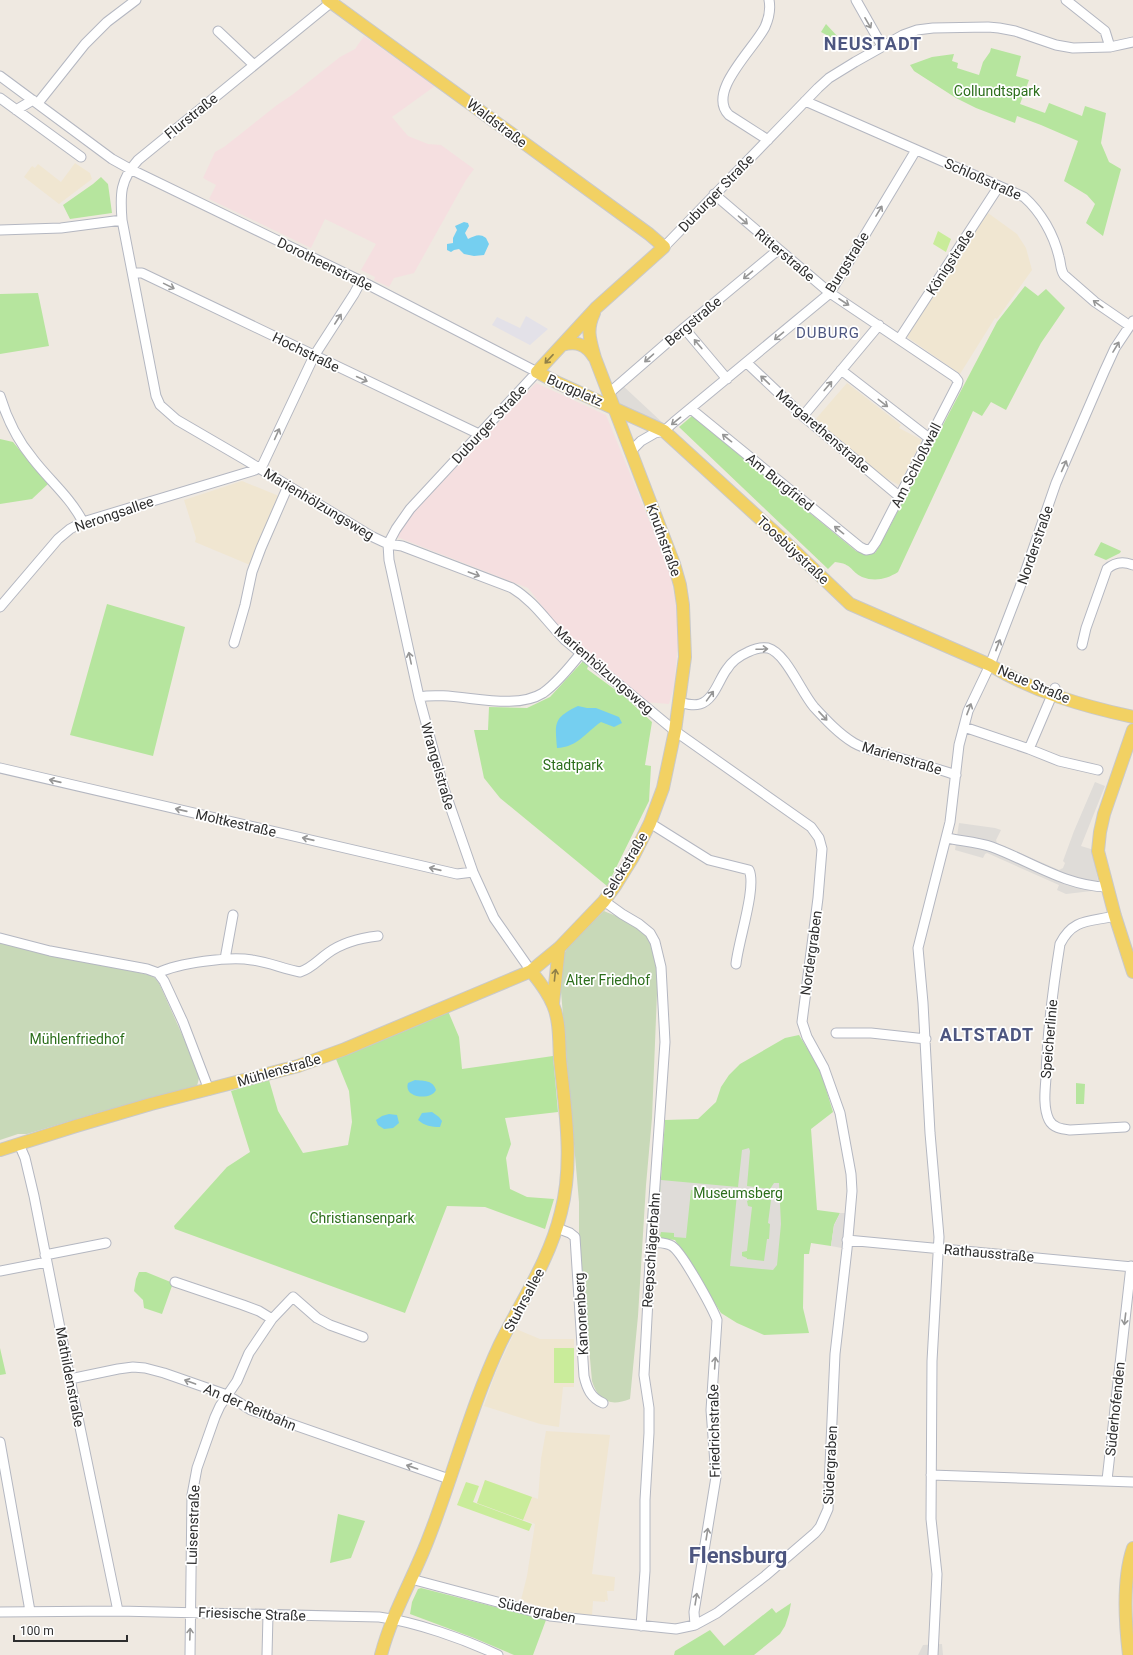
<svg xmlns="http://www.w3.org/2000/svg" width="1133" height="1655" viewBox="0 0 1133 1655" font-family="Roboto,sans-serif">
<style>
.industrial{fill:#e3e1e8}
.education{fill:#f0e6d1}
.medical{fill:#f5dfe0}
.green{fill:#b6e59e}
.cemetery{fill:#c8d9b8}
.pitch{fill:#c9ec9a}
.plaza{fill:#dfdcd8;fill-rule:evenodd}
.water{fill:#75cff0}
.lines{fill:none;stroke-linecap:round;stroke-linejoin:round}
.minor-casing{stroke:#b4b7c1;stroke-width:11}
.major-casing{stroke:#c9c9c9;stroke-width:14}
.minor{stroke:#fff;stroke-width:9}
.major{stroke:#f2d163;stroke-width:12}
.oneway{stroke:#969696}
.oneway2{stroke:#908048}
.labels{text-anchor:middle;stroke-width:3.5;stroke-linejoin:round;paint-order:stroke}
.park-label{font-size:14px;fill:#2c6e1b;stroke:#fff}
.street-label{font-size:14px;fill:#2e2e2e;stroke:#fff}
.neighbourhood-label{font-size:15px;letter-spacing:1px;fill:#4d5680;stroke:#fff}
.district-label{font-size:18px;font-weight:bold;letter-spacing:1px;fill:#4d5680;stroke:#fff}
.town-label{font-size:22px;font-weight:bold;fill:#4d5680;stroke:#fff}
</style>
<rect width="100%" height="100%" fill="#efe9e1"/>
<path class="industrial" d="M526 316 548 329 530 345 492 325 497 317 520 328Z"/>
<path class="education" d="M75 163 90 173 92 179 59 204 24 177 32 166 35 168 38 164 61 182Z
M988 213 1017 234 1026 248 1032 270 997 319 995 318 960 374 907 337 962 249Z
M847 383 901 425 899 428 922 440 899 485 880 475 814 421Z
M242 481 279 496 250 565 195 542 196 538 184 500Z
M516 1329 540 1339H574V1387H563L559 1427 540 1424 484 1406 495 1374Z
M546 1431 610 1435 592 1574 615 1577 614 1591H607L608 1601 605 1600V1602L593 1601 592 1616 551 1611 521 1600 527 1576 535 1524 477 1503 485 1480 538 1499 541 1459Z"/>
<path class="medical" d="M364 36 435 86 392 117 408 136 428 144 441 145 474 169 466 180 414 273 394 278 389 287 374 280 375 277 361 270 376 244 325 219 311 248 209 199 216 185 203 178 215 152 224 147 277 105 292 95 340 57 355 49Z
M536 383 606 415 669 569 676 605 678 643 674 686 669 704 645 702 553 620 528 588 397 537 405 521Z"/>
<path class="green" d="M826 24 838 37 836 40 821 32Z
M991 48 1021 56 1016 76 1029 80 1020 104 1045 113 1049 103 1082 116 1085 106 1106 113 1101 143 1109 162 1121 169 1103 236 1086 223 1095 204 1087 195 1064 181 1078 141 1041 125 1017 116 1015 123 976 108 956 98 914 71 910 65 932 57 954 54 952 61 958 63 957 68 979 75 983 62 990 52Z
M101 177 108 184 112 213 70 219 63 205 93 184Z
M1025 286 1038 296 1046 289 1065 308 1041 343 1006 410 991 402 982 416 973 411 898 572C887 579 875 582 862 577 850 571 853 564 835 562L828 569 679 427 692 416 856 551 865 554 875 553 879 547 997 322Z
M38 293 49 346 0 354V294Z
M0 439 13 442 48 484 32 499 0 504Z
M1101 542 1121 551 1120 553 1106 560 1094 555Z
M107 604 185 627 153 756 70 735Z
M584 660 589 664 587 669 625 697 652 722 645 765 651 766 649 801 607 886 500 798 484 778 474 730H488L489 707 527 708 550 697Z
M448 1011 459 1037 462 1069 553 1056 558 1112 505 1118 511 1144 506 1158 510 1189 527 1197 554 1199 545 1229 485 1207 447 1206 405 1313 175 1229 174 1226 227 1167 250 1152 231 1091 269 1080 278 1111 303 1153 348 1145 352 1122 349 1091 336 1059Z
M799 1035 820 1069 833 1112 811 1129 817 1210 840 1213 834 1225 831 1246 811 1243 809 1254H804L803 1308 809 1333 764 1335 737 1323 721 1313 675 1240 657 1238 665 1120 698 1119 716 1102 721 1087 729 1075 740 1064 785 1038Z
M1076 1083 1085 1084 1084 1104H1076Z
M139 1272H146L173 1283 162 1314 144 1308 143 1300 134 1291 136 1279Z
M0 1348 6 1374 0 1375Z
M338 1514 365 1521 351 1558 330 1563Z
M421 1588 546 1620 533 1655H514L474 1638 410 1614 412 1602 418 1589Z
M791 1603 789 1614 785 1626 780 1634 754 1655H674L675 1651 710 1630 724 1646 772 1608 776 1613Z"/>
<path class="cemetery" d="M604 911C641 927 650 924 658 968L652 1118 646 1185 638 1316 630 1399C610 1407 598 1401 592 1381L579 1234V1202L560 980 561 960 569 945Z
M0 942 149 975 155 978 159 983 197 1068 199 1078 197 1086 93 1114 27 1134H18L0 1140Z"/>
<path class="pitch" d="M938 231 951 239 946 252 933 244Z
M554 1348H574V1383H554Z
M485 1480 532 1497 523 1520 477 1503Z
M466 1482 479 1486 473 1502 532 1524 529 1531 457 1505Z"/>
<path class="plaza" d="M621 384 665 425 616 406 611 395Z
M1095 782 1105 786 1081 846 1094 850 1095 866 1100 890 1066 894 1057 890 1059 885 987 853 985 854 983 858 955 850 959 823 995 828 1001 830 996 840 997 843 1059 870 1063 868 1065 863 1063 861 1074 831Z
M749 1148 750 1151 747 1186 770 1189 774 1183H779L781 1224 777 1265 773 1270 730 1266 737 1194 691 1190 686 1238 674 1237V1233L661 1232 660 1236H657L661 1180 738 1187 742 1150ZM753 1198 771 1200 768 1223 770 1224 769 1239H767L764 1261 747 1259V1258L742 1256V1252L747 1251 752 1207 748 1206 747 1201 749 1200H753Z
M840 1213H849L847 1249 831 1246 834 1225Z
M942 1644 943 1655H918L923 1645Z"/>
<path class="water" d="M464 222 468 223 469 226 465 233 468 239C475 236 479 233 486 238L489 244 484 255 474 256 464 254 459 249 454 250 451 252 447 250V244L453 243V238L457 230 455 226Z
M578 706 587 708H596L619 717 622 723 614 727 601 722C585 733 578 747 557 748 555 723 553 718 578 706Z
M415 1080C424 1081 433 1080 436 1090 431 1101 403 1098 408 1083Z
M432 1112 439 1117 442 1121 440 1127C431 1127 425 1126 418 1120L422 1113Z
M389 1114 397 1115 399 1123 393 1128 384 1129 378 1125 376 1120 382 1116Z"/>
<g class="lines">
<defs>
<path id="minor" d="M334 0 138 160C120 180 120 194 122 220L156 396 160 405 177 420 244 459 371 536 388 544 402 546 512 588C534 601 547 622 565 640L675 731 811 827 819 838 822 849 818 898 802 1022 807 1037 824 1068 840 1113 851 1174 852 1191 847 1249 835 1354 828 1509 820 1527 815 1533 765 1576 717 1613 695 1625 676 1629 550 1616 411 1579
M856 0 882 46
M1066 0 1105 31 1110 47
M218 31 254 65
M0 76 112 159 130 169 361 281 537 372 410 509 396 529 388 544
M0 98 81 157
M805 101 1024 197C1041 212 1054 235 1059 257 1061 263 1060 269 1064 275L1095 302 1130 326
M38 103 85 44 107 22 136 0
M16 110 33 100
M768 140 729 115C706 92 754 49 765 27 769 18 771 10 769 0
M0 230 61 228 122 220
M664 247 818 88 829 78 855 62 903 35 917 30 933 28 988 27 999 28 1015 31 1056 45 1073 48 1110 47 1133 42
M133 273H142L479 434
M684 328 727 379
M900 338 999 186
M747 363 803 416 900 497
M841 370 929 438
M608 394 684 328 778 250
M0 396C7 419 18 441 33 459 50 481 70 497 83 522
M691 409 860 547 866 550 871 549 876 542 957 385 958 381 955 377 830 293 714 194
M803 416 879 325
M630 452 641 441 655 433 664 431 674 422 830 293 916 150
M388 544 389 560 419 697 443 786 473 872 494 918 531 971
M0 607 58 539 70 529 83 522 255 470 263 464 314 356 354 294 361 281
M234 643 245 605 252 572 261 548 288 486
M1082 645 1086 628 1107 569C1115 562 1123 561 1133 565
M419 697C455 690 511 713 543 693 557 683 570 667 581 653
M679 702C686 704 693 706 700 704 714 700 719 679 727 669 732 661 739 656 748 652 754 649 761 647 768 648 786 653 801 692 814 707 826 720 839 734 854 743 866 750 879 752 892 756 913 762 935 768 956 775
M964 727 1029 749 1059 761 1098 770
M1029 749 1055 688
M0 768 457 874 473 872
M650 823 709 860 749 870C757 887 738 942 736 964
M947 838C961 841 978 842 992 847 1030 861 1065 886 1107 887
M604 901 622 914 639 924 650 933 655 942 661 967 665 1042 651 1242 644 1375 649 1408V1433L645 1500V1571L641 1626
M1115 916C1090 922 1073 918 1060 944 1053 988 1047 1033 1046 1078 1045 1090 1043 1108 1049 1120 1053 1128 1062 1129 1070 1130L1125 1127
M0 938 50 951 147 969 158 973 164 981 183 1022 209 1090
M225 959 233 915
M158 973C178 963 230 956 252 960 268 962 284 969 300 972 312 968 318 960 328 953 343 942 360 938 378 936
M836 1033H871L926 1039
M19 1144 25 1158 34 1196 70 1379 118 1611
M557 1228 570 1233 575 1237 584 1376C587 1389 591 1398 603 1403
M847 1240 1133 1267
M651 1242C657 1243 666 1242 672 1246 682 1252 712 1307 717 1320L711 1410 716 1477 694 1612 695 1625
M45 1255 106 1243
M0 1271 47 1262
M175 1282 243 1305 259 1311 272 1319
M70 1379 118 1369 133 1367 145 1368 164 1373 227 1395 251 1410 449 1479
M0 1442 30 1611
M931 1475 1133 1482
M1107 1480 1131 1266
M0 1612 118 1611 379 1617C416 1622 464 1639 498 1655
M190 1655 192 1495 197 1468 215 1417 220 1406 237 1381 249 1353 272 1319 293 1297 317 1318 330 1325 363 1337
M267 1655 268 1615
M933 1655 937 1574 931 1519 932 1361 939 1237 930 1133 923 1003 918 948 950 822 959 745 968 711 990 665 1020 587 1056 483 1104 372 1115 348 1133 321"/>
<path id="major" d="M328 0 649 234 664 247 596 308 537 372 558 383 664 431 781 538 850 604 990 665C1034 692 1083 706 1133 717
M562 345C576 341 586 344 594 357
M1133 730 1104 814 1100 832 1098 851 1115 916 1133 972
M553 1003 559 948
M0 1150 76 1126 151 1104 298 1066 345 1049 531 971 559 948 604 901 615 886 633 857 650 823 663 788 675 731 685 657 683 605 680 585 674 564 595 358C590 340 586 330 594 313
M381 1655C392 1613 414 1577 429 1537 454 1473 471 1406 500 1344 522 1299 549 1262 561 1212 574 1162 565 1109 560 1059 559 1042 560 1021 553 1005 548 992 539 981 531 971
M1129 1655C1125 1622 1122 1580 1133 1548"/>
</defs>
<use href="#minor" class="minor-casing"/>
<use href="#major" class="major-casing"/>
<use href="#minor" class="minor"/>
<use href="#major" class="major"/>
</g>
<defs><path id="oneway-shaft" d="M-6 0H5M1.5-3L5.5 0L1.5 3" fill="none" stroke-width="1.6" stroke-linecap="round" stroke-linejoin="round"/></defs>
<g class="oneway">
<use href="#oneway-shaft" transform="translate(868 23) rotate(60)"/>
<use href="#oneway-shaft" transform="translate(879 211) rotate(-59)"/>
<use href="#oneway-shaft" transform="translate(743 220) rotate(41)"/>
<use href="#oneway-shaft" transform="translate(748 275) rotate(140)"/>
<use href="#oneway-shaft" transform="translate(169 286) rotate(26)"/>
<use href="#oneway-shaft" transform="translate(844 302) rotate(33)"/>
<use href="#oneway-shaft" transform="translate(1098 304) rotate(-144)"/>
<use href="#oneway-shaft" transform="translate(338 319) rotate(-57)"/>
<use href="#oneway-shaft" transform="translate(779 336) rotate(140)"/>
<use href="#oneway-shaft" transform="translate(698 344) rotate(-130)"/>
<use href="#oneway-shaft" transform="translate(1116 347) rotate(-59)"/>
<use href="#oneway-shaft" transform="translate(649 358) rotate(139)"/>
<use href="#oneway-shaft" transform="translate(362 379) rotate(25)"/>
<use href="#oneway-shaft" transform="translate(765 380) rotate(-137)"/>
<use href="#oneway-shaft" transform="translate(828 386) rotate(-50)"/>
<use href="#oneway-shaft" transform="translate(883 403) rotate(38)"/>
<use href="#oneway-shaft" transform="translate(676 421) rotate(141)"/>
<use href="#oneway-shaft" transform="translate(277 434) rotate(-66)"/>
<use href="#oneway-shaft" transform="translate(727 438) rotate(-141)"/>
<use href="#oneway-shaft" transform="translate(1064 466) rotate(-66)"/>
<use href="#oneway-shaft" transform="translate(839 530) rotate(-141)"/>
<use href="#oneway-shaft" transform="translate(474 574) rotate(20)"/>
<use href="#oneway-shaft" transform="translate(998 645) rotate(-69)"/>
<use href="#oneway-shaft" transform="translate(762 649) rotate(-2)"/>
<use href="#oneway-shaft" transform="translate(410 658) rotate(-102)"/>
<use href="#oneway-shaft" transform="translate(710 696) rotate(-54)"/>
<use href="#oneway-shaft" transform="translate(969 709) rotate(-69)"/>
<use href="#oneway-shaft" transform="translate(823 716) rotate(47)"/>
<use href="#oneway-shaft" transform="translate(55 781) rotate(-167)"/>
<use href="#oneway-shaft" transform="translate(181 810) rotate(-167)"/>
<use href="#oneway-shaft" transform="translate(308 839) rotate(-167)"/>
<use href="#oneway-shaft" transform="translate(435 869) rotate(-167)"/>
<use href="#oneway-shaft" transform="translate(1125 1319) rotate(97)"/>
<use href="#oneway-shaft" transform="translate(715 1363) rotate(-86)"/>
<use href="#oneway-shaft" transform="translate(190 1382) rotate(-160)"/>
<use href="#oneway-shaft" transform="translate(412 1467) rotate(-161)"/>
<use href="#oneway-shaft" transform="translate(707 1534) rotate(-81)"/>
<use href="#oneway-shaft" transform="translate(696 1599) rotate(-81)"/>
<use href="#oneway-shaft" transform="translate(190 1634) rotate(-88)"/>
</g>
<g class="oneway2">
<use href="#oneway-shaft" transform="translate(549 359) rotate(133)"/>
<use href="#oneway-shaft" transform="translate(555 975) rotate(-84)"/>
</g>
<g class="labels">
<g class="park-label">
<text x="997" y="96">Collundtspark</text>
<text x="573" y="770">Stadtpark</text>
<text x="608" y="985">Alter Friedhof</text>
<text x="77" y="1044">Mühlenfriedhof</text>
<text x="738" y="1198">Museumsberg</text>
<text x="362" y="1223">Christiansenpark</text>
</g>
<g class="street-label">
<text transform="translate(191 116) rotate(-39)" y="5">Flurstraße</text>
<text transform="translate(497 123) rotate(37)" y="5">Waldstraße</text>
<text transform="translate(983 179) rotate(24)" y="5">Schloßstraße</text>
<text transform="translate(716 193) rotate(-46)" y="5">Duburger Straße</text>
<text transform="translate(785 255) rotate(40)" y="5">Ritterstraße</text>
<text transform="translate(847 262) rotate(-58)" y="5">Burgstraße</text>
<text transform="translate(950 262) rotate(-57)" y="5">Königstraße</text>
<text transform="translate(325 264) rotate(26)" y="5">Dorotheenstraße</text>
<text transform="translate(693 321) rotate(-40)" y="5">Bergstraße</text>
<text transform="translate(306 352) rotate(26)" y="5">Hochstraße</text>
<text transform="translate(575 390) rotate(24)" y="5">Burgplatz</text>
<text transform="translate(489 424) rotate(-47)" y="5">Duburger Straße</text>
<text transform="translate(823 431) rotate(41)" y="5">Margarethenstraße</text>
<text transform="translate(916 465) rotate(-63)" y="5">Am Schloßwall</text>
<text transform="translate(780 482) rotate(39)" y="5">Am Burgfried</text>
<text transform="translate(319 504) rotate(31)" y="5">Marienhölzungsweg</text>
<text transform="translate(114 514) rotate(-19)" y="5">Nerongsallee</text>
<text transform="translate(664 540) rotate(70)" y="5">Knuthstraße</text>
<text transform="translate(1035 545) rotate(-71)" y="5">Norderstraße</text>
<text transform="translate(793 550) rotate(43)" y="5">Toosbüystraße</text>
<text transform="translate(604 670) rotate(41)" y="5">Marienhölzungsweg</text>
<text transform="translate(1034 684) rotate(23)" y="5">Neue Straße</text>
<text transform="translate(902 758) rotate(17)" y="5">Marienstraße</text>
<text transform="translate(438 766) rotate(74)" y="5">Wrangelstraße</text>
<text transform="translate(236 823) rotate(13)" y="5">Moltkestraße</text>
<text transform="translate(625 865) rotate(-59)" y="5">Selckstraße</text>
<text transform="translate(811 953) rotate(-82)" y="5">Nordergraben</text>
<text transform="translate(1049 1039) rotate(-85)" y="5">Speicherlinie</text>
<text transform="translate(279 1070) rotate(-16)" y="5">Mühlenstraße</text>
<text transform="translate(651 1250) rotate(-86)" y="5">Reepschlägerbahn</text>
<text transform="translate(989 1253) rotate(5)" y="5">Rathausstraße</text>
<text transform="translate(524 1300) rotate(-62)" y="5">Stuhrsallee</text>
<text transform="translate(581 1314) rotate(-93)" y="5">Kanonenberg</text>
<text transform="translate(70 1377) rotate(79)" y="5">Mathildenstraße</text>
<text transform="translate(250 1407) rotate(23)" y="5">An der Reitbahn</text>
<text transform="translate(1115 1409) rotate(-84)" y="5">Süderhofenden</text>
<text transform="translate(714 1431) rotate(-91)" y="5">Friedrichstraße</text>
<text transform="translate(830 1465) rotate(-87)" y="5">Südergraben</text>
<text transform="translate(193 1525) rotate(-88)" y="5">Luisenstraße</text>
<text transform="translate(537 1610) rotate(12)" y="5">Südergraben</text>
<text transform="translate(252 1614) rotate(2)" y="5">Friesische Straße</text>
</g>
<g class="neighbourhood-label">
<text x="828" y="338">DUBURG</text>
</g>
<g class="district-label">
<text x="873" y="50">NEUSTADT</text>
<text x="987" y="1041">ALTSTADT</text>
</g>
<g class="town-label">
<text x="738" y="1563">Flensburg</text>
</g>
</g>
<path d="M14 1635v6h113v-6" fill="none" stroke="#2e2e2e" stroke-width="2"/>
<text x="20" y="1635" font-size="12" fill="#2e2e2e" stroke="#ffffff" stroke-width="3" paint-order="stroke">100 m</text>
</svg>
